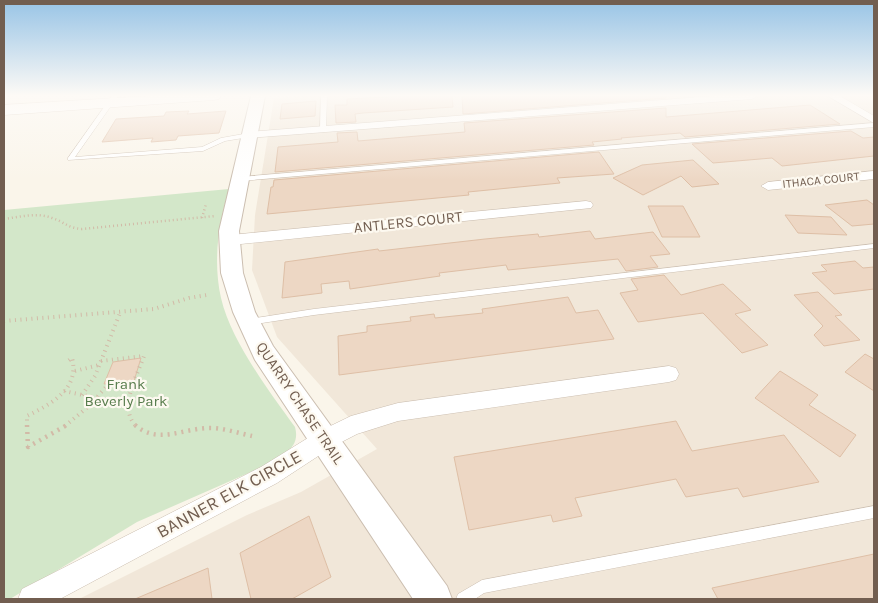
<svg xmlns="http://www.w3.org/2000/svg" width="878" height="603" viewBox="0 0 878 603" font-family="Karla,sans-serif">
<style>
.residential{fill:#f1e7d9}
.green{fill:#d3e7c9}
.building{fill:#edd7c4;stroke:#debfa6}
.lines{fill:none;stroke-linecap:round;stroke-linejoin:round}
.service-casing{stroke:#cbbeb0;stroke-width:1}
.minor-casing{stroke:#cbbeb0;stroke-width:1}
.tertiary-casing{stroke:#cbbeb0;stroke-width:2}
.secondary-casing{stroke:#cebeae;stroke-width:1}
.path-far2{stroke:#d2baa7;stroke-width:2.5;stroke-dasharray:1 3;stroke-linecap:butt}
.path-far1{stroke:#d2baa7;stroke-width:4;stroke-dasharray:1 4.5;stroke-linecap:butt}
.path{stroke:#d2baa7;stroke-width:4.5;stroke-dasharray:2 5;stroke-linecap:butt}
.service{fill:#fff;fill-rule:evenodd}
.minor{fill:#fff;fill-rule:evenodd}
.tertiary{fill:#fff;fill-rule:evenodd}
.secondary{fill:#fff;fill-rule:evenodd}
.labels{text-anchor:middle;stroke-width:4.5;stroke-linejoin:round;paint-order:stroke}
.far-street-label{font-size:12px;fill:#725e50;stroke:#fdf9f0}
.street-label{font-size:15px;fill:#725e50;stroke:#fdf9f0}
.park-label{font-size:15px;fill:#577c4c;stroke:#fdf9f0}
.near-street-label{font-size:18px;fill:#725e50;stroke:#fdf9f0}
</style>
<rect width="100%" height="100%" fill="#faf5ea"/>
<path class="residential" d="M304 96H874V599H79L247 515 301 492 377 449 277 337 252 270 255 215 274 98Z"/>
<path class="green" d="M229 189C218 225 213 262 221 298 231 341 269 391 295 427 301 448 282 456 267 465L137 522 10 599H4V210Z"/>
<path class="building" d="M405 96H452L453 107 363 113 355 114 356 122 336 123 335 105H347V99Z
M462 96H666V98L463 114Z
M316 101 315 116 280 119 282 104Z
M810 105 840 124 685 137 680 133 621 138 622 139 592 142 594 145 275 172 278 147 338 142 337 133 357 132 358 141 465 132 464 123 666 108V117Z
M189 111 187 114 226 111 219 133 178 136 176 140 151 142 153 138 102 142 116 119 164 116 166 112Z
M851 131 863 138 874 137V156L782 166 772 158 713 163 692 144Z
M599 152 614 174 557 178 560 183 468 192 469 195 267 214 271 187H273L274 180Z
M693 160 719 184 692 187 681 176 643 195 613 178 642 165Z
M867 200 874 205V224L852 226 825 205Z
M648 206H683L700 237H662Z
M785 215 831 217 847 235 798 233Z
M590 231 595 239 653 232 670 254 650 256 658 267 626 271 618 259 508 270 506 265 439 273 440 276 350 289 349 281 321 284 322 293 282 298 285 262 378 249 379 251 485 239 538 234 539 237Z
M855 261 863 268 874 267V289L834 294 812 273 827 271 821 265Z
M664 275 681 295 723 284 751 310 735 314 768 345 742 353 703 313 638 322 620 293 638 290 631 279Z
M818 292 842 315 835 316 860 340 824 346 814 335 823 326 794 295Z
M568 297 576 313 598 310 614 339 339 375 338 336 367 332V326L411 321 410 317 434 314 435 318 483 313 482 309Z
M865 354 874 359V391L845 372Z
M141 358 134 381 104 384 113 362Z
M780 371 818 395 809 405 856 435 840 457 755 398Z
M676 421 692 451 784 435 819 482 743 497 738 488 686 497 676 479 575 498 582 516 553 522 551 515 469 530 454 457Z
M309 516 331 577 292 599H251L240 553Z
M874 554V599H718L712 588Z
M208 568 212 599H135Z"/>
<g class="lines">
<defs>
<path id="service" d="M112 96H118L75 157 202 147 221 138 249 133 252 135 249 137 225 141 203 151 68 160V158Z
M321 96H327L326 130 323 132 320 130Z
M874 123V127L240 181 237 179 240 177Z
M874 244V248L314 315 249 325 246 324 244 322 246 320 249 319 314 309Z
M874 506V518L484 593 475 599H456L458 594 482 580Z"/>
<path id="minor" d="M713 96H757L752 99 249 138 243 135 249 132Z
M828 96H840L874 116V123Z
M874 171V179L768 190 761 186 768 182Z
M586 201 591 202 593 205 591 208 231 245 226 243 223 240 226 237 231 235Z
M669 366 676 368 679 374 676 380 669 382 398 421 357 434 332 447 277 483 60 599H18L22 589 261 467 316 433 351 416 398 403Z"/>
<path id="tertiary" d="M251 96H265L239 231 243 273 255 312 273 346 447 586 452 599H413L255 360 233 312 221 273 219 231Z"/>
<path id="secondary" d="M149 96H221L219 99 214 100 4 115V105Z"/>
</defs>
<use href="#service" class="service-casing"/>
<use href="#minor" class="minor-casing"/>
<use href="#tertiary" class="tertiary-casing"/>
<use href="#secondary" class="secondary-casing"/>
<path class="path-far2" d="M202 218 206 204
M4 219C20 217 37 212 52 218 65 222 67 228 82 229L215 216"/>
<path class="path-far1" d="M4 321 154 309 189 298 207 295
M101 361 144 356C137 376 118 408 136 426
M75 371 99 365
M64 391 97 398
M82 395 95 376 120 313
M27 426V416C51 404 80 389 72 358L68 361
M65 426 89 406 106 387 136 382"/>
<path class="path" d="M27 425 28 447 67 425
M135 425C158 445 183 428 210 428 224 428 238 433 252 436"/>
<use href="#service" class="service"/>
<use href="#minor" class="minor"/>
<use href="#tertiary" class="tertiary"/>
<use href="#secondary" class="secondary"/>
</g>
<linearGradient id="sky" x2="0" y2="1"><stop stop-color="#98c4e6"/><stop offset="0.53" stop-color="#fdfaf6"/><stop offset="1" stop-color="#fdfaf6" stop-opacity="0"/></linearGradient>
<rect width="878" height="180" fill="url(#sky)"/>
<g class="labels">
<g class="far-street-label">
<text transform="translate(821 180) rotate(-6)" y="4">ITHACA COURT</text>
</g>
<g class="street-label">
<text transform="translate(408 222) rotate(-6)" y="5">ANTLERS COURT</text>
<text transform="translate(300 403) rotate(56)" y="5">QUARRY CHASE TRAIL</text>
</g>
<g class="park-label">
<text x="126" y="389">Frank<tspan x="126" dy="17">Beverly Park</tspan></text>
</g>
<g class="near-street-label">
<text transform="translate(229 494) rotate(-29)" y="6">BANNER ELK CIRCLE</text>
</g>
</g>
<rect width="878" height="603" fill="none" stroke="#725e50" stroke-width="10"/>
</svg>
